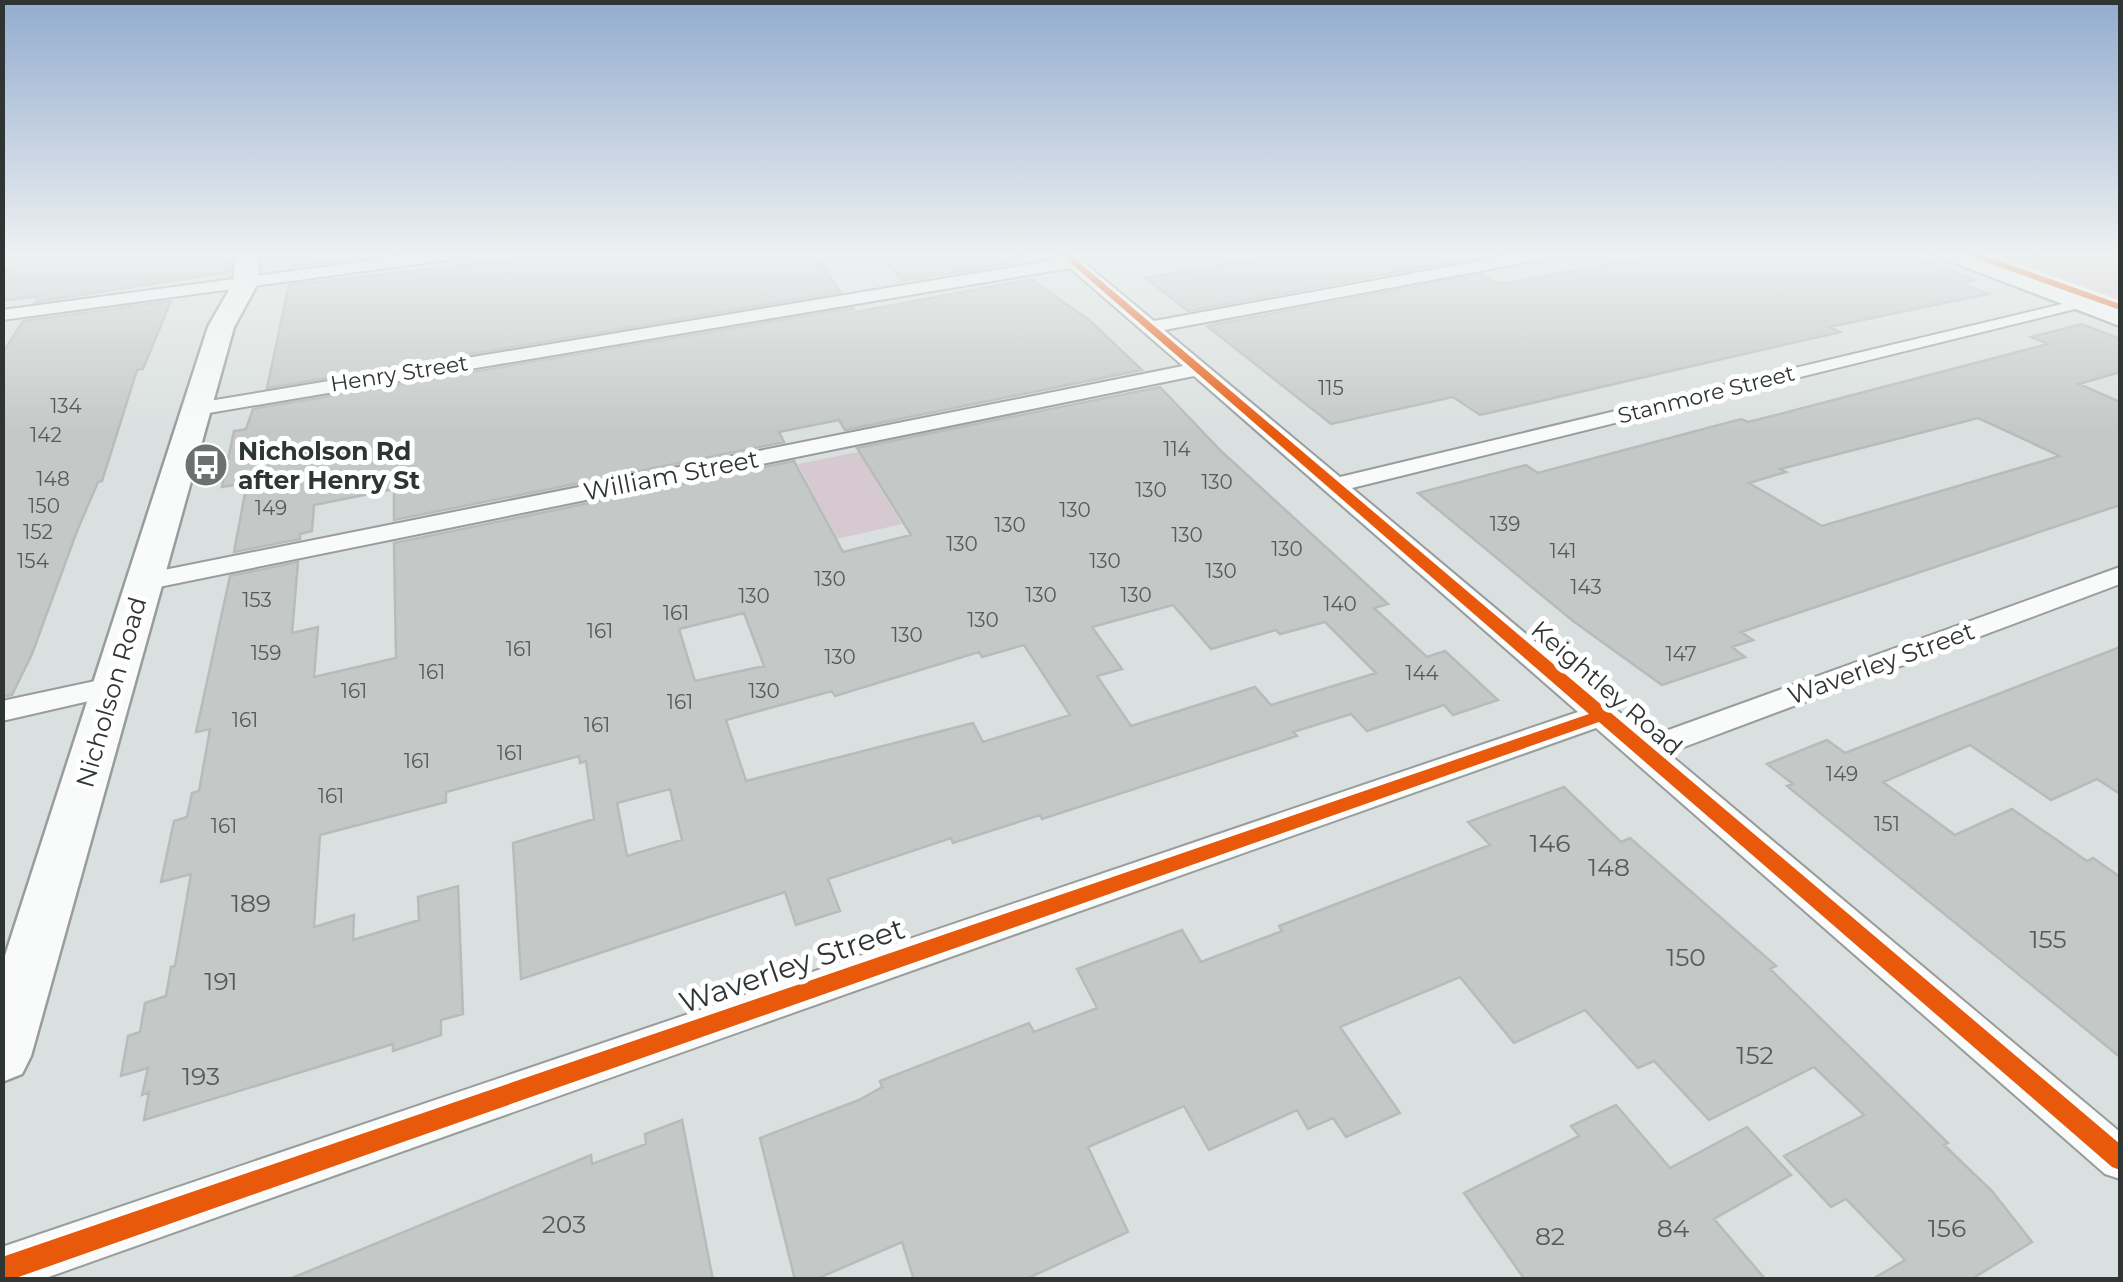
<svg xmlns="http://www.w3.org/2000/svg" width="2123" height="1282" viewBox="0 0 2123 1282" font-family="Montserrat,sans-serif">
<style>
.green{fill:#d6c9d0}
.building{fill:#c4c8c7;stroke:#b7bcbb;stroke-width:2.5;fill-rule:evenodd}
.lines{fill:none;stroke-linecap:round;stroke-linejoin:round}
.minor-casing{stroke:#989d9c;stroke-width:4}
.tertiary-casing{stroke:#989d9c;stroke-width:5}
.secondary-casing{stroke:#989d9c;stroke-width:5}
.minor{fill:#f9fafa;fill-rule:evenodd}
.tertiary{fill:#f9fafa;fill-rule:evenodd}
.secondary{fill:#f9fafa;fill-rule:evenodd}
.cycleway-casing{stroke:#fff;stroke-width:6}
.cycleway{fill:#e8590c;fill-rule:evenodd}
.labels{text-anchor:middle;stroke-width:10;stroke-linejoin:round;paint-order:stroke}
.number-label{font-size:20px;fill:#565b5a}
.far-street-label{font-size:22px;fill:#2f3533;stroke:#fff}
.poi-label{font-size:25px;font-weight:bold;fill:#2f3533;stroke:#fff;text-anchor:start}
.street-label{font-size:25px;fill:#2f3533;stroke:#fff}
.near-number-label{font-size:25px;fill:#565b5a}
.near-street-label{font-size:30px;fill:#2f3533;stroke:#fff}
</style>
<rect width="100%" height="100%" fill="#dae0df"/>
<path class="green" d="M2014 253H2120V299L1999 256Z
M858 452 902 524 837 539 798 464Z"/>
<path class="building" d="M21 253H232L230 272 35 302 39 296 2 301V270L10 269Z
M295 253H403L292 267Z
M570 253H813L841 292 267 388 289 285Z
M878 253H996L1008 264 903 281Z
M1293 253H1311L1325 259 1361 253H1440L1457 261 1188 311 1145 278Z
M1673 253H1904L1976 280 1960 283 1988 294 1829 327 1840 332 1480 415 1453 397 1331 424 1207 326 1481 274 1499 284Z
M1031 279 1089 320 1142 370 845 430 839 420 779 432 784 442 394 520V489L314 505 312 531 300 534V539L234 552 247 483 222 487 234 431 246 429 253 409 853 308 856 312Z
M171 301 143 369 137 370 102 481 98 482 77 531 32 654 12 695 2 697V354L23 321Z
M2082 324 2120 339V372L2079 384 2120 402V505L1741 632 1753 640 1732 647 1745 657 1662 685 1573 621 1418 493 1526 465 1538 473 1741 419 1748 422 1780 414 2048 344 2031 337ZM1978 418 2060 456 1822 526 1749 483 1786 472 1780 469Z
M1160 387 1221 451 1388 604 1374 608 1427 657 1445 651 1498 700 1453 715 1444 705 1367 731 1351 714 1293 732 1297 736 1042 819 1040 815 953 843 951 838 828 879 840 911 796 925 785 892 521 979 513 843 594 819 586 761 580 763 579 756 446 792V802L320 835 314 927 354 915 353 940 419 920 418 897 458 886 463 1014 441 1020V1035L393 1051V1044L144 1120 149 1092 142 1095 148 1068 121 1076 128 1036 140 1032 145 1003 166 996 171 967 175 966 191 874 161 882 174 821 187 817 192 793 199 791 210 729 196 732 230 576 298 562 292 633 318 627 314 677 396 658 394 543 794 461 843 552 911 535 857 448ZM1173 605 1211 649 1276 630 1280 634 1325 622 1376 673 1271 705 1255 687 1131 726 1097 676 1122 669 1092 627ZM744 613 764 666 695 681 679 629ZM1024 645 1070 715 983 742 973 723 746 781 726 720 832 691 835 696 979 652 982 657ZM670 789 682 840 627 856 617 803Z
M2120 647V794L2097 779 2051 800 1970 745 1883 782 1955 835 2012 809 2087 861 2093 858 2120 877V1057L1787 786 1793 784 1767 764 1827 740 1845 753Z
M1564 787 1621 842 1630 838 1776 966 1770 969 1948 1143 1944 1145 1992 1191 2032 1242 1970 1280H1871L1905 1260 1846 1199 1831 1207 1784 1156 1864 1115 1814 1067 1709 1120 1654 1061 1638 1068 1585 1010 1514 1043 1460 977 1340 1027 1400 1113 1346 1137 1333 1118 1308 1129 1297 1110 1209 1150 1184 1106 1088 1147 1128 1232 1024 1280H914L902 1242 814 1280H795L760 1138 859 1100 882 1087 880 1081 1029 1023 1034 1032 1097 1008 1077 969 1182 930 1201 962 1282 931 1279 926 1490 845 1468 822Z
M1616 1105 1670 1168 1747 1127 1791 1175 1714 1219 1766 1280H1525L1464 1193 1579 1136 1571 1126Z
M682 1120 713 1280H287L591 1155 592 1164 646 1144 645 1134Z"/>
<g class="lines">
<defs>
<path id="minor" d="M428 253H469L461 258 2 320V310Z
M1055 253H1072L1154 321 1524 253H1556L1548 258 1164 330 1340 477 2083 299V307L1352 488 1649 737 2120 567V584L1668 753 2120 1132V1179L2105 1174 1596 728 40 1280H2V1247L1578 712 1194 376 144 590 131 582 144 574 1183 366 1070 268 197 415 187 409 197 403 1061 259Z
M114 677 128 686 124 693 2 721V701Z"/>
<path id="tertiary" d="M1929 253H1957L2120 311V326Z"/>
<path id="secondary" d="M236 253H260L258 283 234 327 31 1056 22 1074 2 1082V965L208 327 233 283Z"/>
</defs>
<use href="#minor" class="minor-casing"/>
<use href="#tertiary" class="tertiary-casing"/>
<use href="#secondary" class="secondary-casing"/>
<use href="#minor" class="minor"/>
<use href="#tertiary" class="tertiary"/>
<use href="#secondary" class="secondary"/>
<defs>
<path id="cycleway" d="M1059 253H1068L2120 1144V1170L2112 1167 1599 722 10 1280H2V1257L1589 714Z
M1977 253 2120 304V310L1974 258 1973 256Z"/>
</defs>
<use href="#cycleway" class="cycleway-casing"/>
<use href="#cycleway" class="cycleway"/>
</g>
<linearGradient id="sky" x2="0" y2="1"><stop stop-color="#93accf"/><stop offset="0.59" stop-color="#eef1f1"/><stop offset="1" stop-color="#eef1f1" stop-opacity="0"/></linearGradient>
<rect width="2123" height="432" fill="url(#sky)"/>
<defs>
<symbol id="bus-disc" viewBox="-11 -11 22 22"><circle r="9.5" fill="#6b716f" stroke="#fff"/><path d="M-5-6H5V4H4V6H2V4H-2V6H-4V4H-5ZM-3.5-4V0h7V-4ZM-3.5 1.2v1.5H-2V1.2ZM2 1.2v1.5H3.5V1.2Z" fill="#fff"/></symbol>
</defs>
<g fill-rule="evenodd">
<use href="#bus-disc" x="181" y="440" width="50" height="50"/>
</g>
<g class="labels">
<g class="number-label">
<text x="1331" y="395">115</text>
<text x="66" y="413">134</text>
<text x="46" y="442">142</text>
<text x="1177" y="456">114</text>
<text x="53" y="486">148</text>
<text x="1217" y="489">130</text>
<text x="1151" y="497">130</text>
<text x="44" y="513">150</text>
<text x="271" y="515">149</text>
<text x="1075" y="517">130</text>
<text x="1505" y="531">139</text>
<text x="1010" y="532">130</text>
<text x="38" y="539">152</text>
<text x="1187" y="542">130</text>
<text x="962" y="551">130</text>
<text x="1287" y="556">130</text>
<text x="1563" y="558">141</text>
<text x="33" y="568">154</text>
<text x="1105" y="568">130</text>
<text x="1221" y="578">130</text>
<text x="830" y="586">130</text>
<text x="1586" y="594">143</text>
<text x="1041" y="602">130</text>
<text x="1136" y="602">130</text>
<text x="754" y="603">130</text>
<text x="257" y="607">153</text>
<text x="1340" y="611">140</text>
<text x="676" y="620">161</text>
<text x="983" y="627">130</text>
<text x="600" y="638">161</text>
<text x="907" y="642">130</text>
<text x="519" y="656">161</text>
<text x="266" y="660">159</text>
<text x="1681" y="661">147</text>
<text x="840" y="664">130</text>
<text x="432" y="679">161</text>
<text x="1422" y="680">144</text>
<text x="354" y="698">161</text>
<text x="764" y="698">130</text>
<text x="680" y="709">161</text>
<text x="245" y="727">161</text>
<text x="597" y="732">161</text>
<text x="510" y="760">161</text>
<text x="417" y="768">161</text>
<text x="1842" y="781">149</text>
<text x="331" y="803">161</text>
<text x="1887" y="831">151</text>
<text x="224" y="833">161</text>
</g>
<g class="far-street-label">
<text transform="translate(399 373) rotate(-9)" y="8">Henry Street</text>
<text transform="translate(1706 394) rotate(-14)" y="8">Stanmore Street</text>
</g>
<g class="poi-label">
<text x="238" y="460">Nicholson Rd<tspan x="238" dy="29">after Henry St</tspan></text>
</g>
<g class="street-label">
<text transform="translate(671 475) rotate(-11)" y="9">William Street</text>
<text transform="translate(1881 663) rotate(-20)" y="9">Waverley Street</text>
<text transform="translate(1607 688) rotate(41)" y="9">Keightley Road</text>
<text transform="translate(111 692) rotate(-74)" y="9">Nicholson Road</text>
</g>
<g class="near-number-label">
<text x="1550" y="852">146</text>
<text x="1609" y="876">148</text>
<text x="251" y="912">189</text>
<text x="2048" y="948">155</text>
<text x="1686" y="966">150</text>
<text x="221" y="990">191</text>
<text x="1755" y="1064">152</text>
<text x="201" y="1085">193</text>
<text x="564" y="1233">203</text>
<text x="1673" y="1237">84</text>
<text x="1947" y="1237">156</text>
<text x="1550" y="1245">82</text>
</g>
<g class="near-street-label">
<text transform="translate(792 966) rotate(-19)" y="10">Waverley Street</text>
</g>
</g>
<rect width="2123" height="1282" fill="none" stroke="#2f3533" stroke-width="10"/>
</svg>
